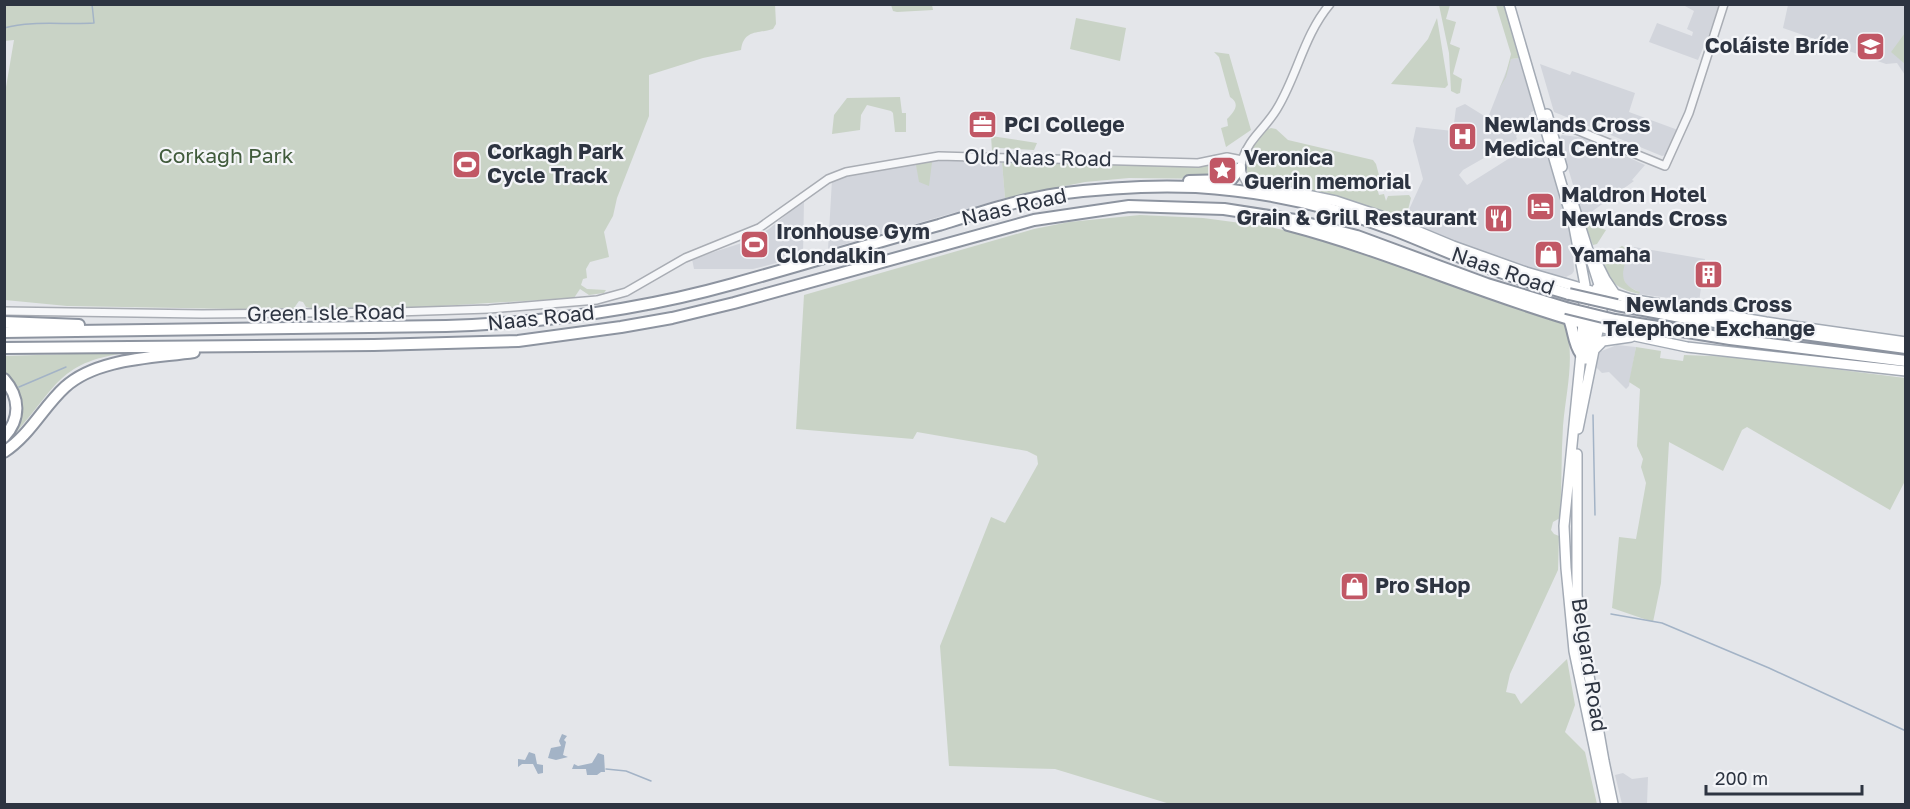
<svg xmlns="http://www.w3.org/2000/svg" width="1910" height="809" viewBox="0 0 1910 809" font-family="'Golos Text',sans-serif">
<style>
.built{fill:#d2d5dc}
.green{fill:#c9d3c6}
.water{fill:#a3b3c6}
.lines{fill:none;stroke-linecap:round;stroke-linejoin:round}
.stream{stroke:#a3b3c6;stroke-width:1.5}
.minor-casing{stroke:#a9adb4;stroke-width:10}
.major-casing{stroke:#a4abb5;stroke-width:12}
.highway-casing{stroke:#8d94a0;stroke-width:14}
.minor{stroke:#f6f7f9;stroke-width:7}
.major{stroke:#fff;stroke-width:9}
.highway{stroke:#fff;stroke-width:10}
.highway-bridge-casing{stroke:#8d94a0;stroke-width:14;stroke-linecap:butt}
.highway-bridge{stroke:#fff;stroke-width:10}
.labels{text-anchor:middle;stroke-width:4.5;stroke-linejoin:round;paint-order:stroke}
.poi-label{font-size:21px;font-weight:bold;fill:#2d3441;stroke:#f4f5f8;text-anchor:start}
.park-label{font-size:21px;fill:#415b3c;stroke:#f4f5f8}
.street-label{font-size:21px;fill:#2d3441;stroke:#f4f5f8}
</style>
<rect width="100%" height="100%" fill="#e4e6ea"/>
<path class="built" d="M1686 5H1721L1698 60 1649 42 1657 23 1692 36 1693 32 1687 29 1694 11 1685 6Z
M1788 5H1905V75L1897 63 1886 64 1783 28Z
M1519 58 1534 111 1531 112 1530 120 1516 136 1517 139 1463 170 1459 175 1467 185 1535 142 1542 140 1567 220 1573 247 1574 271 1572 274 1566 277 1528 269 1442 238 1408 217 1407 214 1423 179 1413 141 1416 127 1453 131 1456 108 1465 104 1486 117 1489 115 1511 59Z
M1540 64 1570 75 1572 71 1635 93 1629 112 1678 130 1666 155 1662 156 1554 112Z
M1562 135 1586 138 1645 165 1632 180 1634 181 1583 218 1559 138Z
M956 160 1002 163 1005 198 828 249 832 180 849 175 919 162Z
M804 200 803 256 753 269H694L692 259 748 241 769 229Z
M1634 247 1705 259 1699 302 1639 294V292L1627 286 1623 278 1622 268Z
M1617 345 1636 347 1629 386 1626 389 1609 372 1602 373 1596 367 1599 352Z
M1623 773 1632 779 1648 777 1647 804H1622L1615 775Z"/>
<path class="green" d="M775 4 776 24 773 29C758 34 744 29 741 50L703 58 649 75V116L617 198 613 216 604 232 609 257 590 262 586 269 587 278 583 279 581 285 587 289 606 290 604 293 589 295 580 289 574 298 424 307 310 308 306 307 303 302 299 301 294 308 238 309 67 306 5 300 4 99 14 40 5 41V5Z
M891 5H932L933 10 897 12 893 11Z
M1439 5H1450L1446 19 1456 22 1450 44 1460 48 1453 74 1462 79 1460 93 1457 94 1451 91 1449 53Z
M1496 5H1504L1519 58 1511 59 1506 77 1498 91 1505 77 1511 54Z
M1076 18 1126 28 1120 61 1070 49Z
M1437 18 1448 85 1445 88 1391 84 1428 39Z
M1905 33V64L1891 52Z
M1214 52 1229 54 1251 130 1226 147 1221 128 1228 126 1227 119C1234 112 1241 104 1230 97L1219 57Z
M900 97 902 113H906V132H895L893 113 891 111 867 105 861 115 860 130 832 134 834 115 847 98Z
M1271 128 1276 129 1288 140 1373 160 1376 164 1380 179 1375 182 1379 195 1384 194 1386 201 1388 196 1409 195 1411 198 1406 218 1424 231 1253 185 1246 178C1246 159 1251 135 1271 128Z
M991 136 1037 143 1034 150 999 148 992 151Z
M1229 159 1240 160 1232 174 1225 179 1129 178 1085 182 1005 198 1002 163 1205 165Z
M932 162 929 186 919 182 916 165 918 163Z
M1140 215 1203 218 1271 227 1298 234 1375 257 1566 325C1575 360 1566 391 1563 426 1561 457 1562 488 1560 518L1553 522 1551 530 1554 534 1559 536 1558 570 1510 674 1506 692 1515 694 1521 704 1567 659 1575 705 1565 732 1585 752 1597 804H1170L1055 769 949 766 940 646 991 517 1005 523 1038 464 1037 456 1027 451 917 432 913 439 796 429 804 295 1034 229 1069 222Z
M1584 222 1606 230 1597 244 1593 245Z
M1622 246 1631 251C1622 268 1616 284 1640 292L1639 294C1614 288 1609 281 1600 258Z
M1636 347 1661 351 1660 358 1683 361 1684 355 1738 357 1905 378V481L1890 510 1747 427 1742 430 1723 471 1669 442 1661 583 1653 622 1612 608 1619 537 1636 539 1646 483 1641 467 1643 459 1637 446 1640 389 1629 382Z
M134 352C57 360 58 387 12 437L10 435 15 428 9 377 5 373V356Z"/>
<path class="water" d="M562 734 567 736 564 740 566 742 563 755 568 757 556 760 548 758 551 748 561 746 559 741Z
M529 752 535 754 537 764 543 765V773L538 774 533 764H522L518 767V759L525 760Z
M598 753 604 755 605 772H601L597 775H587L586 769H572L574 764 578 766 592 763Z"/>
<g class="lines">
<path class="stream" d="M4 28C33 20 64 25 94 23L92 4
M19 387 66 367
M1593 415 1595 515
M1611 614 1662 623 1769 668 1906 731
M606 769 626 771 651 781"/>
<defs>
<path id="minor" d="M1552 129H1574L1665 166 1689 113 1724 4
M1249 185C1242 178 1240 170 1242 160 1249 138 1267 127 1278 107 1298 73 1304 35 1330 4
M4 311 202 314 396 312 489 309 597 300 626 292 685 258 759 228 828 179 846 172 939 156 1198 163 1227 157 1242 160"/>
<path id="major" d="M1509 4 1574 227 1585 285 1581 354 1564 526 1566 568 1574 651 1606 804
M1547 114 1562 167
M1249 185 1302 194 1336 201 1381 216 1453 246 1526 272 1595 292 1601 299
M1574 206 1600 288 1602 311 1578 429
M1598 265 1605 279 1615 294
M1597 288 1630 299 1766 322 1906 342
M1583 323 1635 336 1687 347 1906 371
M1595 349 1603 341 1631 337
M1586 359 1594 301 1598 294
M1577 454V595L1581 630 1604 761 1613 804"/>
<path id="highway" d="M1189 181 1231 180 1240 168
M1288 225C1388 251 1483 295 1583 323
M1617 305 1686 318 1906 348
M1569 319C1574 331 1573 343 1581 354
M1615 320 1730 339 1906 361
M4 322 79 325
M4 332 446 326C542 323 640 310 733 284 802 265 870 244 939 225 978 213 1018 200 1057 194 1103 188 1150 185 1196 187 1264 191 1331 206 1394 230 1425 242 1455 256 1486 267 1513 277 1541 286 1569 294
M4 348 374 345 518 341 621 327 672 318 734 303 1034 220 1129 206 1224 209 1295 220 1357 236 1487 284 1566 308
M4 379C20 397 21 419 4 437
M4 452C30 435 43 407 65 387 97 358 153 358 194 352"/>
</defs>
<use href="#minor" class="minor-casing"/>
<use href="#major" class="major-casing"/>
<use href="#highway" class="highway-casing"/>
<use href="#minor" class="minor"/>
<use href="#major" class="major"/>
<use href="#highway" class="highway"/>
<defs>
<path id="highway-bridge" d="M1569 294 1617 305
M1566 308 1615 320"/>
</defs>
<use href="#highway-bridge" class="highway-bridge-casing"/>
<use href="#highway-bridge" class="highway-bridge"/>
</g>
<defs>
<symbol id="school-square" viewBox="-11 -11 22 22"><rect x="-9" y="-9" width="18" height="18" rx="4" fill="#c15765" stroke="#f4f5f8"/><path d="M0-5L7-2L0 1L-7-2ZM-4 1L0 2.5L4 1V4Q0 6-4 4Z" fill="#fff"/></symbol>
<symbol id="office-square" viewBox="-11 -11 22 22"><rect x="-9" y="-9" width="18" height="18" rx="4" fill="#c15765" stroke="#f4f5f8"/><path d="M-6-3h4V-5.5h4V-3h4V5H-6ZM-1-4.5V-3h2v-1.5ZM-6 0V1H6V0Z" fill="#fff"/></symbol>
<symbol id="hospital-square" viewBox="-11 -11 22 22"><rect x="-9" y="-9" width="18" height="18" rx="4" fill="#c15765" stroke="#f4f5f8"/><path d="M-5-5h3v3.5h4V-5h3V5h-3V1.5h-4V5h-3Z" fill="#fff"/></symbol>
<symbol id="stadium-square" viewBox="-11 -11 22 22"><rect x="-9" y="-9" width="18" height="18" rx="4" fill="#c15765" stroke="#f4f5f8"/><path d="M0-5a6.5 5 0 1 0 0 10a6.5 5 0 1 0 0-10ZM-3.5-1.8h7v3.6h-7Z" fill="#fff"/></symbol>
<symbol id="sight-square" viewBox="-11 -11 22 22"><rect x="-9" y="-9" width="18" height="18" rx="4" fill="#c15765" stroke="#f4f5f8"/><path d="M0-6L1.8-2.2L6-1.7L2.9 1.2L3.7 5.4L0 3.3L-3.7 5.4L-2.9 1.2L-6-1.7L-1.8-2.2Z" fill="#fff"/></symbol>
<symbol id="hotel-square" viewBox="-11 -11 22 22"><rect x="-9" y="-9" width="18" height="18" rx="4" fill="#c15765" stroke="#f4f5f8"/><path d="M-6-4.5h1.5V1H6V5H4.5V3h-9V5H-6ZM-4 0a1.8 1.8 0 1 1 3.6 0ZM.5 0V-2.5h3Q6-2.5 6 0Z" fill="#fff"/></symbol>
<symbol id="restaurant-square" viewBox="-11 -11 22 22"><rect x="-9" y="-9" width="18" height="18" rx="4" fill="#c15765" stroke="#f4f5f8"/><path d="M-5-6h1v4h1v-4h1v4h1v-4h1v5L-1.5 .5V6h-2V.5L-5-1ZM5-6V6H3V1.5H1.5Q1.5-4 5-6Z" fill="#fff"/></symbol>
<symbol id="shop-square" viewBox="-11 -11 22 22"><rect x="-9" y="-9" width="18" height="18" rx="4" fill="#c15765" stroke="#f4f5f8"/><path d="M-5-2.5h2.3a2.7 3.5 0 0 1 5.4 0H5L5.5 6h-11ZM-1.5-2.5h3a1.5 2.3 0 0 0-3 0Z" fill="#fff"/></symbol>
<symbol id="building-square" viewBox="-11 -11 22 22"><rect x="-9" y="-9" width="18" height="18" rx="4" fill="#c15765" stroke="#f4f5f8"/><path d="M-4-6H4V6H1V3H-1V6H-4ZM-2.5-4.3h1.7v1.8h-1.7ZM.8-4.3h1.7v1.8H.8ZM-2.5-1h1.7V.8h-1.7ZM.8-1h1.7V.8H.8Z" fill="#fff"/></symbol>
</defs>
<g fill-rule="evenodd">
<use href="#school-square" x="1854" y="30" width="33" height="33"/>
<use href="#office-square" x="966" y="108" width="33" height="33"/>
<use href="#hospital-square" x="1446" y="120" width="33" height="33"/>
<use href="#stadium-square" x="450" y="148" width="33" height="33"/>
<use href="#sight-square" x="1206" y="154" width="33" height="33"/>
<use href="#hotel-square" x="1524" y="190" width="33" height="33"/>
<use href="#restaurant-square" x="1482" y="202" width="33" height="33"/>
<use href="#stadium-square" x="738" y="228" width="33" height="33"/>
<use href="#shop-square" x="1532" y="238" width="33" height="33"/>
<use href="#building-square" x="1692" y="258" width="33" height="33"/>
<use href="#shop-square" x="1338" y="570" width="33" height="33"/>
</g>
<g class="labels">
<g class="poi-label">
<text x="1849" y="53" text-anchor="end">Coláiste Bríde</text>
<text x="1004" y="132">PCI College</text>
<text x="1484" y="132">Newlands Cross<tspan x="1484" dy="24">Medical Centre</tspan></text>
<text x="487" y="159">Corkagh Park<tspan x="487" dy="24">Cycle Track</tspan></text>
<text x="1244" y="165">Veronica<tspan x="1244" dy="24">Guerin memorial</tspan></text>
<text x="1561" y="202">Maldron Hotel<tspan x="1561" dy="24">Newlands Cross</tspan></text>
<text x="1477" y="225" text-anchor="end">Grain &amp; Grill Restaurant</text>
<text x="776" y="239">Ironhouse Gym<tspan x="776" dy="24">Clondalkin</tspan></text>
<text x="1570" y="262">Yamaha</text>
<text x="1709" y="312" text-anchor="middle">Newlands Cross<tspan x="1709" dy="24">Telephone Exchange</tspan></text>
<text x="1375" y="593">Pro SHop</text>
</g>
<g class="park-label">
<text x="226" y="163">Corkagh Park</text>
</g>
<g class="street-label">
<text transform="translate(1038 158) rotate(1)" y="7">Old Naas Road</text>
<text transform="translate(1014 207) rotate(-13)" y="7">Naas Road</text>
<text transform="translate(1503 271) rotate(19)" y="7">Naas Road</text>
<text transform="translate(326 313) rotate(-1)" y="7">Green Isle Road</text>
<text transform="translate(541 318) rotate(-6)" y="7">Naas Road</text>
<text transform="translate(1589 665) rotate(81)" y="7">Belgard Road</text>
</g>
</g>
<rect width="1910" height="809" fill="none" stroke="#2d3441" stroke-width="12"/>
<path d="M1706 785v9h156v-9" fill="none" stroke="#2d3441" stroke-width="3"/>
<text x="1715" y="785" font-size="18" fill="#2d3441" stroke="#f4f5f8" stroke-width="4.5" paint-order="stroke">200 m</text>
</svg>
